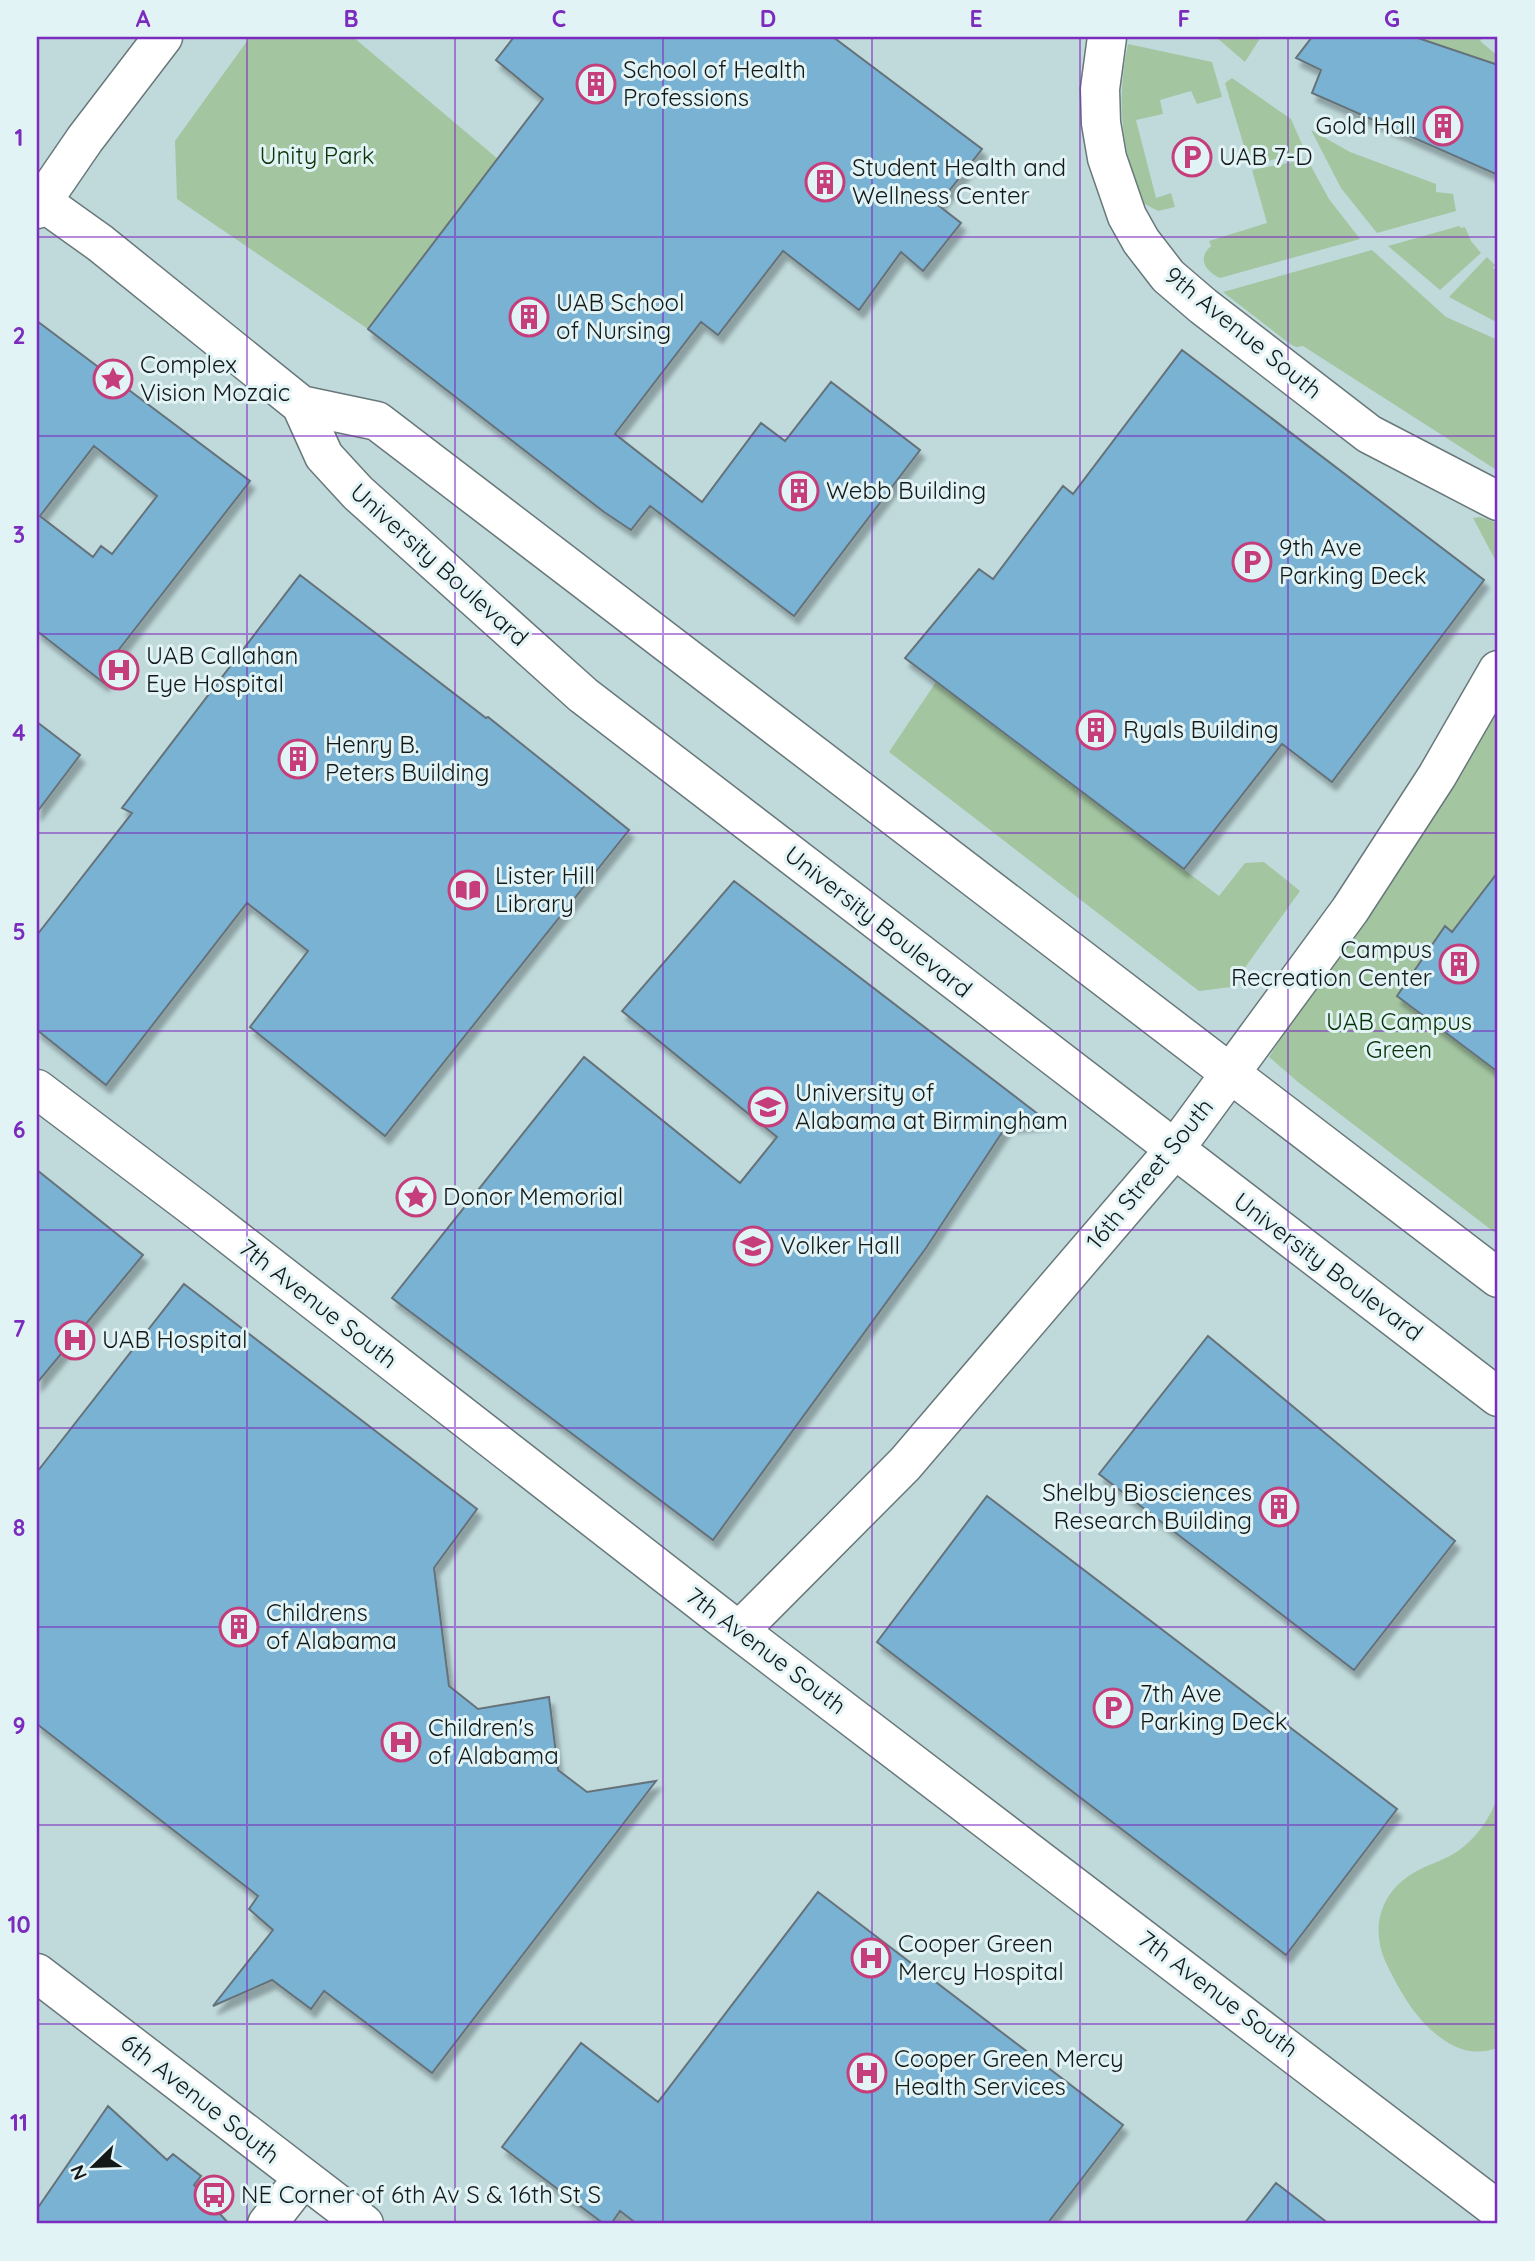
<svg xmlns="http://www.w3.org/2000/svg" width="1535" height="2261" viewBox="0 0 1535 2261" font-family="Quicksand,sans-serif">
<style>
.built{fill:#c0dadc}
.green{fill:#a3c5a0}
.building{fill:#79b2d3;stroke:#66727a;stroke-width:2;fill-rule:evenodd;filter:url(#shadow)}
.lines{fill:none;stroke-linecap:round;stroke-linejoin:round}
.minor-casing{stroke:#69787a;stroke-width:41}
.major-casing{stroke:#69787a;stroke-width:41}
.minor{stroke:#fff;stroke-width:38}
.major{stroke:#fff;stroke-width:38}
.grid{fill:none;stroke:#7b2cbf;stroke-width:2;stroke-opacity:0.55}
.labels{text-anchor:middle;stroke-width:6;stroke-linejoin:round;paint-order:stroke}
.poi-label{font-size:24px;fill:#131919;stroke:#e2f3f5;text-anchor:start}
.park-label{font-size:24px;fill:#083407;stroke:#e2f3f5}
.street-label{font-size:24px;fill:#131919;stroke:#e2f3f5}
.neatline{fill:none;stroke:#7b2cbf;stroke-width:2.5}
.grid-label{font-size:23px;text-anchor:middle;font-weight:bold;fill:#7b2cbf}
</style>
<defs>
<filter id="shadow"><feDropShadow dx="4.5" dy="8" stdDeviation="2" flood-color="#0004"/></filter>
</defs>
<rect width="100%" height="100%" fill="#d5e6e8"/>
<path class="built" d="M37 37H1498V2224H364L303 2178 267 2224H37Z"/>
<path class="green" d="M250 37H353L498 159 368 329 177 199 175 141Z
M1216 37H1261L1245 62Z
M1415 37H1483L1480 41 1498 56V65Z
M1128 44 1212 62 1222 97 1197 104 1191 91 1160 100 1163 114 1136 120 1156 198 1171 193 1175 207 1158 211 1143 203C1121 150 1116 100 1128 44Z
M1232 78 1291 119 1305 151 1250 166 1225 83Z
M1311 130 1350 152 1436 184V192L1453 194 1456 211 1377 233 1341 188Z
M1307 159 1329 199 1360 239 1220 278C1205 271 1197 259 1211 246L1209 241 1267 223 1252 170Z
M1459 226 1461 228 1465 227 1471 241 1481 253 1440 290 1388 246Z
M1372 250 1446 317 1498 340V471L1303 346 1296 347 1290 344 1223 292Z
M1487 257 1495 265 1493 268 1498 271V323L1449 297Z
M1480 517 1498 523V565L1473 518Z
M936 682 1219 896 1245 863 1264 862 1300 891 1231 987 1199 991 889 752Z
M1498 700V1235L1298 1082 1269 1057 1423 822Z
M1498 1795V2048C1470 2057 1452 2048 1431 2030 1412 2013 1397 1986 1386 1963 1370 1928 1380 1892 1415 1872 1429 1864 1445 1860 1458 1851 1477 1838 1491 1817 1498 1795Z"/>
<path class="building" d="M514 37H833L982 149 938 205 961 223 923 271 901 252 859 310 783 251 718 335 701 322 615 434 702 502 761 423 785 441 831 382 920 450 794 616 650 506 631 530 604 512 368 329 543 99 496 60Z
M1312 37H1415L1498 65V175L1312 93 1321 70 1296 58Z
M37 321 250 481 117 652 124 657 104 683 37 631ZM94 446 157 496 112 554 101 546 93 557 40 516Z
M1182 350 1484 580 1332 782 1282 744 1184 869 905 658 979 569 993 579 1063 486 1073 494Z
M300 575 486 718 488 717 629 830 385 1136 250 1027 308 951 247 903 106 1085 37 1030V935L132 813 122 808Z
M37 722 80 755 37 812Z
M1498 872V1072L1397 996 1445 926 1452 932Z
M734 881 1047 1121 1007 1125 926 1248 713 1540 392 1298 584 1057 740 1183 777 1137 622 1011Z
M37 1170 143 1255 37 1383Z
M184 1284 477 1509 434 1568 449 1686 478 1709 549 1697 558 1770 587 1792 656 1781 432 2073 324 1991 311 2009 272 1980 213 2006 273 1930 249 1909 258 1896 37 1724V1472Z
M1208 1336 1455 1541 1354 1670 1099 1474Z
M987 1496 1397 1809 1286 1955 877 1642Z
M818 1892 1123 2125 1047 2224H637L620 2211 611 2224H604L502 2147 581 2043 658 2102Z
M108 2106 167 2160 173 2154 201 2176 194 2185 229 2224H37V2209Z
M1276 2183 1329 2224H1244Z"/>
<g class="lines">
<defs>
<path id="minor" d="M1107 37 1100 89 1101 123 1107 158 1127 216 1141 241 1168 276 1203 306 1369 434 1498 501
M37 209 85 139 163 37
M37 1089 204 1215 722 1618 1498 2210
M740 1630 905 1464 1174 1150 1350 910 1437 776 1498 670
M267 2224 303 2178"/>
<path id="major" d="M37 198 100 243 301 405 377 421 1498 1278
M301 405 324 456 358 493 583 695 1498 1397
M37 1973 364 2224"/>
</defs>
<use href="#minor" class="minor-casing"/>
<use href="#major" class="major-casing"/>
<use href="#minor" class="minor"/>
<use href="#major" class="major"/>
</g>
<path class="grid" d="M247 37V2224M455 37V2224M663 37V2224M872 37V2224M1080 37V2224M1288 37V2224M37 237H1498M37 436H1498M37 634H1498M37 833H1498M37 1031H1498M37 1230H1498M37 1428H1498M37 1627H1498M37 1825H1498M37 2024H1498"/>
<defs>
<symbol id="building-ring" viewBox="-11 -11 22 22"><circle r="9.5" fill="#e2f3f5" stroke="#c53d7b" stroke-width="1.5"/><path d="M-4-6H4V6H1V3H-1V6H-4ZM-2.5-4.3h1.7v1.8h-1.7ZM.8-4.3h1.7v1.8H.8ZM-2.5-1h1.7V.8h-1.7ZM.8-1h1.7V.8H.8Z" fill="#c53d7b"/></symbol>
<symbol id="parking-ring" viewBox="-11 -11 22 22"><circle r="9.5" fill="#e2f3f5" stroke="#c53d7b" stroke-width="1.5"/><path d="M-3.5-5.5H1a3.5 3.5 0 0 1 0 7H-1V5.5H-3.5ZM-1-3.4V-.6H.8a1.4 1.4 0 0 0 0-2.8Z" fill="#c53d7b"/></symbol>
<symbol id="sight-ring" viewBox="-11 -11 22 22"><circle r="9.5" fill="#e2f3f5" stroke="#c53d7b" stroke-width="1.5"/><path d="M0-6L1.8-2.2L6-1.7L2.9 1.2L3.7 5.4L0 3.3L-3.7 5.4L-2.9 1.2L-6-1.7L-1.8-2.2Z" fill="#c53d7b"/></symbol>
<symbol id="hospital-ring" viewBox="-11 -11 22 22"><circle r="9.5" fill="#e2f3f5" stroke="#c53d7b" stroke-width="1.5"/><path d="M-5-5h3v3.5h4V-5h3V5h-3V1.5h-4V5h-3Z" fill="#c53d7b"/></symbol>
<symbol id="library-ring" viewBox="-11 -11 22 22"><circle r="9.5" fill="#e2f3f5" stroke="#c53d7b" stroke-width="1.5"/><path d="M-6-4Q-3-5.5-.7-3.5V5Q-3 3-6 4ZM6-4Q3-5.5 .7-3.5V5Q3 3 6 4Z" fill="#c53d7b"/></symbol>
<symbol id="university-ring" viewBox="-11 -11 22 22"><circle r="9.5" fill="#e2f3f5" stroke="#c53d7b" stroke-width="1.5"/><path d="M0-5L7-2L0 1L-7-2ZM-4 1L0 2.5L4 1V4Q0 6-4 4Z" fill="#c53d7b"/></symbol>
<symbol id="school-ring" viewBox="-11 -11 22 22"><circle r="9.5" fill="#e2f3f5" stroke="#c53d7b" stroke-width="1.5"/><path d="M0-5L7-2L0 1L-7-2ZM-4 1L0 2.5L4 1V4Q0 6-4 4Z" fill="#c53d7b"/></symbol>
<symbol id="bus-ring" viewBox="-11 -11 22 22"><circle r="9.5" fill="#e2f3f5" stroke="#c53d7b" stroke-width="1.5"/><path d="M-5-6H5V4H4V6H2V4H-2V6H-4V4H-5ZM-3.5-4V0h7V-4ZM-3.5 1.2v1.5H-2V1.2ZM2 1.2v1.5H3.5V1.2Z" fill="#c53d7b"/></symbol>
</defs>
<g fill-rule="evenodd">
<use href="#building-ring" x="574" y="62" width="44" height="44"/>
<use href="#building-ring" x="1421" y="104" width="44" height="44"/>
<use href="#parking-ring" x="1170" y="135" width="44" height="44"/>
<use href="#building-ring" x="803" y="160" width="44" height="44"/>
<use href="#building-ring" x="507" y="295" width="44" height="44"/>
<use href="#sight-ring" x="91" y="357" width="44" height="44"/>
<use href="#building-ring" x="777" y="469" width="44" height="44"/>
<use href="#parking-ring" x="1230" y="540" width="44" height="44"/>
<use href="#hospital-ring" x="97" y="648" width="44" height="44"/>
<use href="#building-ring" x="1074" y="708" width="44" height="44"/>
<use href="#building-ring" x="276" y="737" width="44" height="44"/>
<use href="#library-ring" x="446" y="868" width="44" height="44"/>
<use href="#building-ring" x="1437" y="942" width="44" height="44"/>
<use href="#university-ring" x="746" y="1085" width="44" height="44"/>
<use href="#sight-ring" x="394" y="1175" width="44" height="44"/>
<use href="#school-ring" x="731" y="1224" width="44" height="44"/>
<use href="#hospital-ring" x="53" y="1318" width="44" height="44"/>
<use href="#building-ring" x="1257" y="1485" width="44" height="44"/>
<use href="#building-ring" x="217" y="1605" width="44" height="44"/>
<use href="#parking-ring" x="1091" y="1686" width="44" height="44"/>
<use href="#hospital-ring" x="379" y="1720" width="44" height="44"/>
<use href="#hospital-ring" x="849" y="1936" width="44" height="44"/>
<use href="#hospital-ring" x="845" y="2051" width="44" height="44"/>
<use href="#bus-ring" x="192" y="2173" width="44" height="44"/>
</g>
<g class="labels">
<g class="poi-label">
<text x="623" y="78">School of Health<tspan x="623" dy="28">Professions</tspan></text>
<text x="1416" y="134" text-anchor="end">Gold Hall</text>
<text x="1219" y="165">UAB 7-D</text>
<text x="852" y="176">Student Health and<tspan x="852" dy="28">Wellness Center</tspan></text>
<text x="556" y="311">UAB School<tspan x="556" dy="28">of Nursing</tspan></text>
<text x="140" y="373">Complex<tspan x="140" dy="28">Vision Mozaic</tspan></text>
<text x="826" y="499">Webb Building</text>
<text x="1279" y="556">9th Ave<tspan x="1279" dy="28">Parking Deck</tspan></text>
<text x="146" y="664">UAB Callahan<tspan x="146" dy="28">Eye Hospital</tspan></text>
<text x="1123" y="738">Ryals Building</text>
<text x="325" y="753">Henry B.<tspan x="325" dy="28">Peters Building</tspan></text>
<text x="495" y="884">Lister Hill<tspan x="495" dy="28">Library</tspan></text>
<text x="1432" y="958" text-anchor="end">Campus<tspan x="1432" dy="28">Recreation Center</tspan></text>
<text x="795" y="1101">University of<tspan x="795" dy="28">Alabama at Birmingham</tspan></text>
<text x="443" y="1205">Donor Memorial</text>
<text x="780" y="1254">Volker Hall</text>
<text x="102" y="1348">UAB Hospital</text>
<text x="1252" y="1501" text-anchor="end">Shelby Biosciences<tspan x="1252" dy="28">Research Building</tspan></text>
<text x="266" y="1621">Childrens<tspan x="266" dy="28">of Alabama</tspan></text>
<text x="1140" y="1702">7th Ave<tspan x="1140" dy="28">Parking Deck</tspan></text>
<text x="428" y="1736">Children's<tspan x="428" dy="28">of Alabama</tspan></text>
<text x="898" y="1952">Cooper Green<tspan x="898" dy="28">Mercy Hospital</tspan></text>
<text x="894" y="2067">Cooper Green Mercy<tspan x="894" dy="28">Health Services</tspan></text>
<text x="241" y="2203">NE Corner of 6th Av S &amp; 16th St S</text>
</g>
<g class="park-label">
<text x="317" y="164">Unity Park</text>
<text x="1399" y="1030">UAB Campus<tspan x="1399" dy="28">Green</tspan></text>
</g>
<g class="street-label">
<text transform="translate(1243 333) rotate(39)" y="8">9th Avenue South</text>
<text transform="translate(439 565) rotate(42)" y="8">University Boulevard</text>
<text transform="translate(878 922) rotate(38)" y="8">University Boulevard</text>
<text transform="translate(1150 1174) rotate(-51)" y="8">16th Street South</text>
<text transform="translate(1328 1267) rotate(37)" y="8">University Boulevard</text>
<text transform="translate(318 1304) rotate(38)" y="8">7th Avenue South</text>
<text transform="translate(766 1651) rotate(37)" y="8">7th Avenue South</text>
<text transform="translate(1218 1994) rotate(37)" y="8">7th Avenue South</text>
<text transform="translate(200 2099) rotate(38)" y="8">6th Avenue South</text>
</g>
</g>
<rect width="1535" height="2261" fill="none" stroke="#e2f3f5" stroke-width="77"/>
<g transform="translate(94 2166) rotate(247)" stroke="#e2f3f5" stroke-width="5" paint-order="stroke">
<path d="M0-5L12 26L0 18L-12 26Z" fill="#131919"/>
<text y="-10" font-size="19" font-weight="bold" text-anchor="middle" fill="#131919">N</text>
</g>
<rect x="38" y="38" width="1458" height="2184" class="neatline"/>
<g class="grid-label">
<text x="143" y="27">A</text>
<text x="351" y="27">B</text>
<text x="559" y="27">C</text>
<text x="768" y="27">D</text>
<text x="976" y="27">E</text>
<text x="1184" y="27">F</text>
<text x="1392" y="27">G</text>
<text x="19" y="146">1</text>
<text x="19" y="344">2</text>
<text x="19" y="543">3</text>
<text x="19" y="741">4</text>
<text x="19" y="940">5</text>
<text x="19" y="1138">6</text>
<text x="19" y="1337">7</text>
<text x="19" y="1536">8</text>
<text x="19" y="1734">9</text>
<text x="19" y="1933">10</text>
<text x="19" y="2131">11</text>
</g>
</svg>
